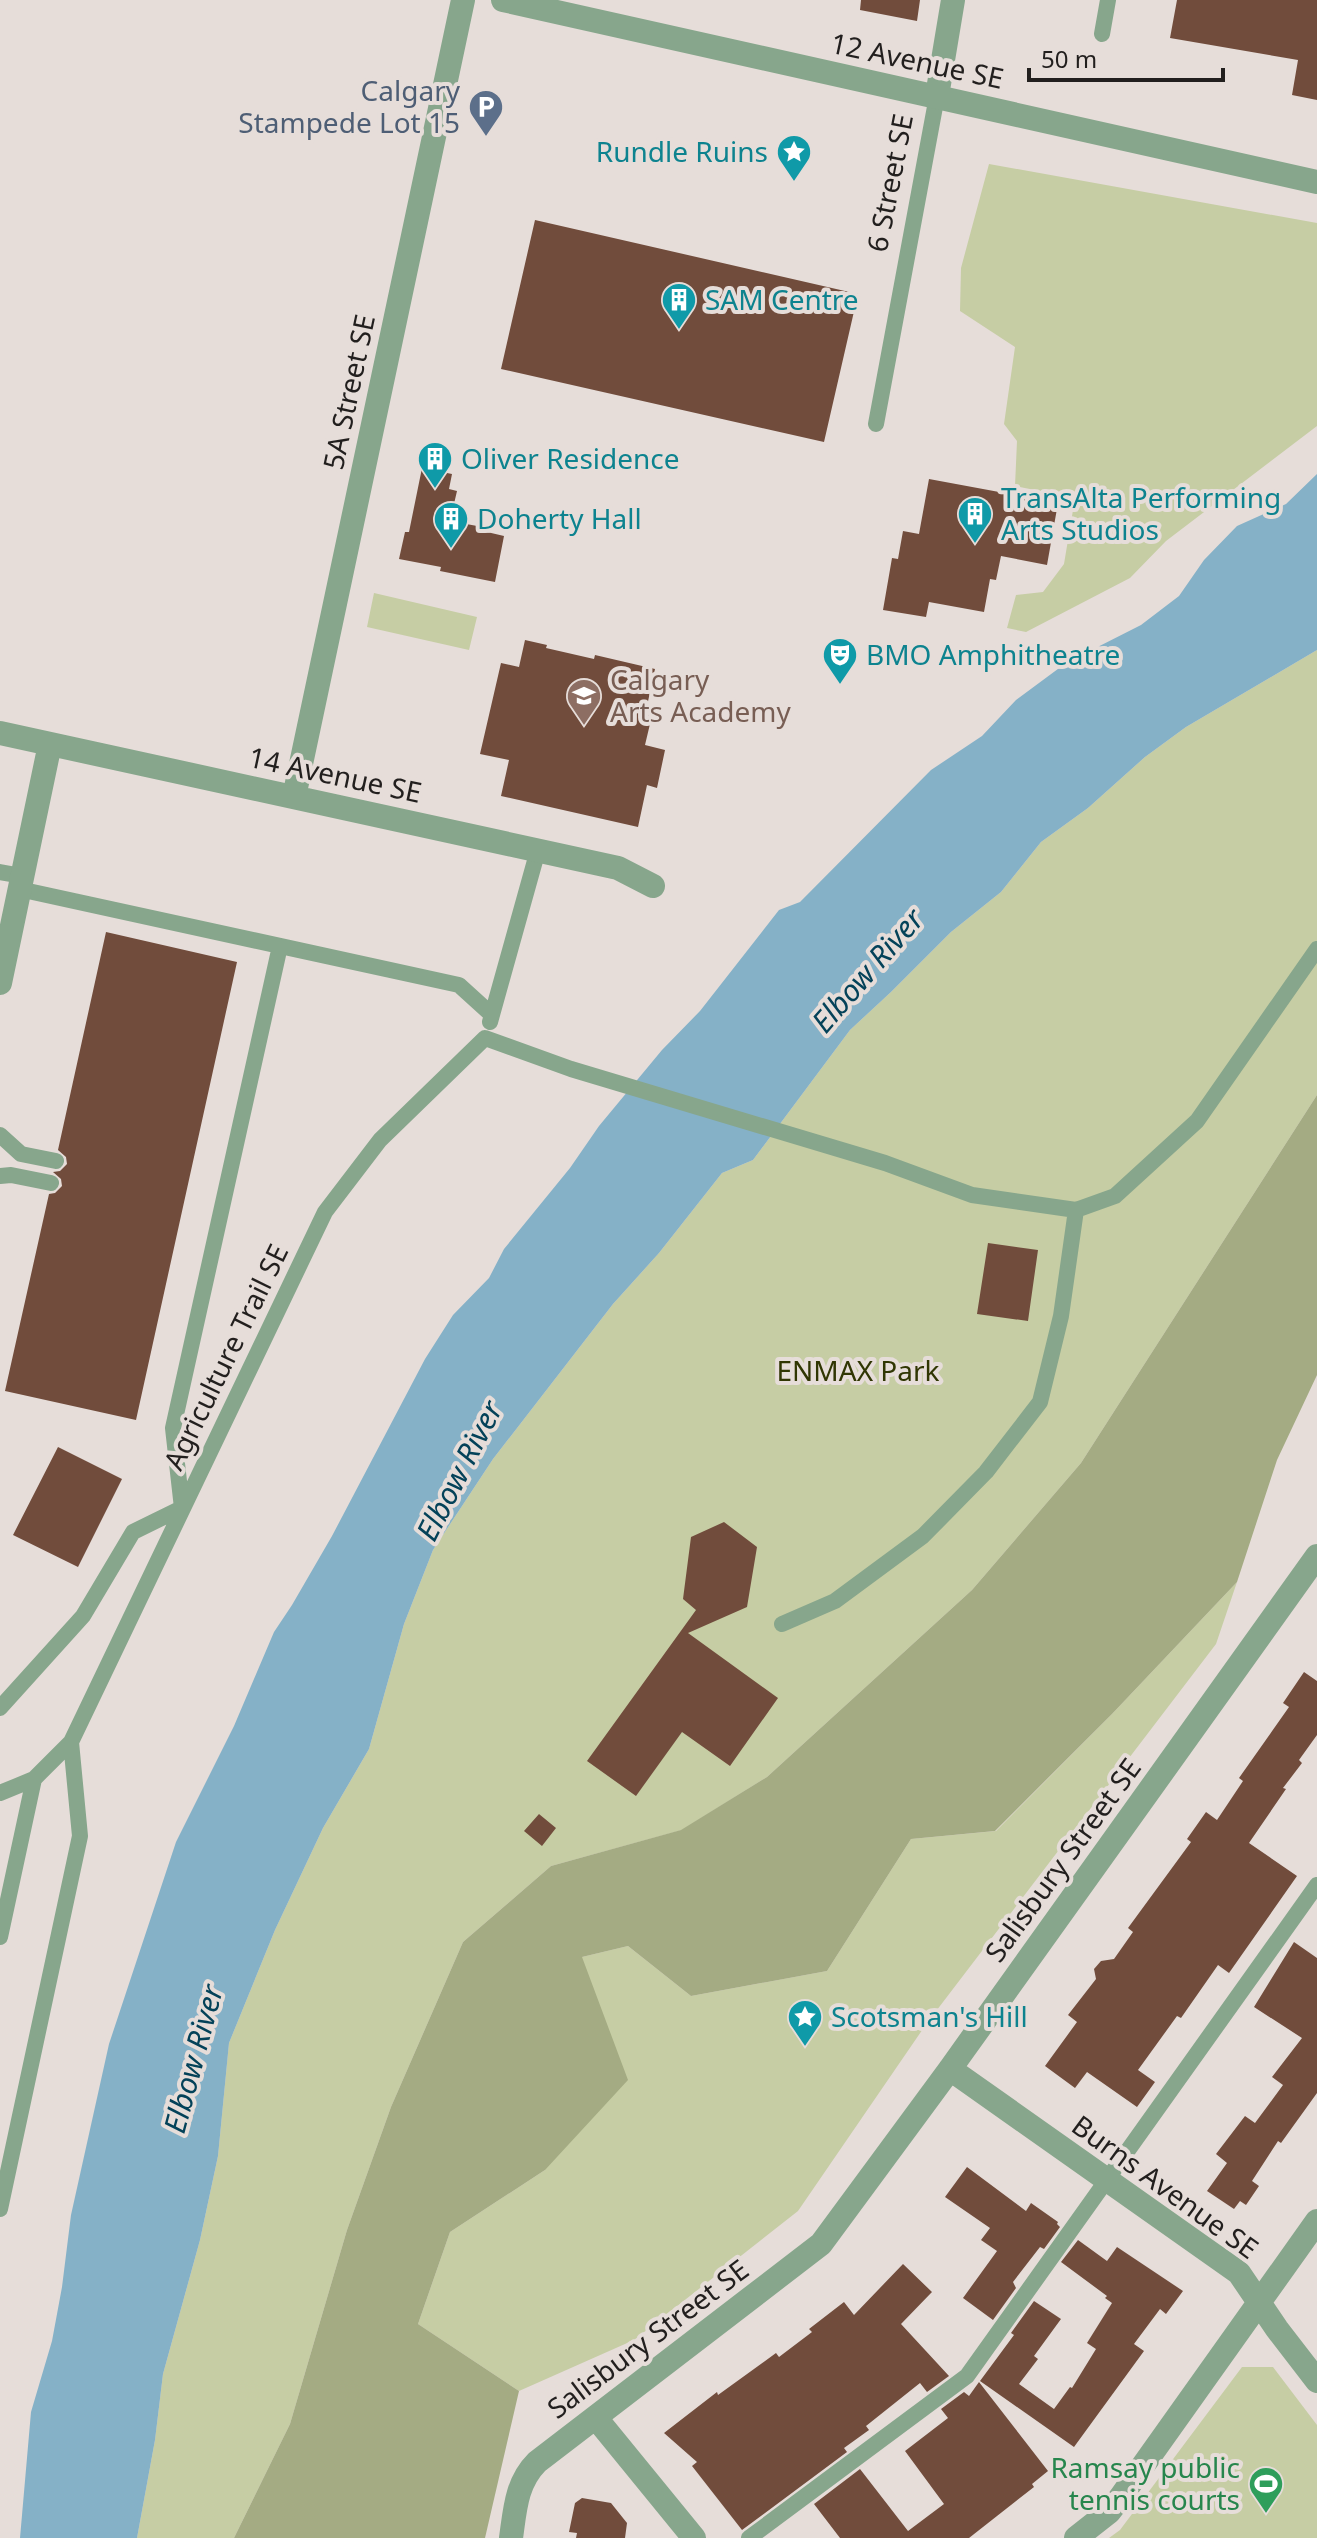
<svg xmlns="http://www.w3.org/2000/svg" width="1317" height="2538" viewBox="0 0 1317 2538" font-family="'Noto Sans',sans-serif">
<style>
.green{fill:#c6cda4}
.forest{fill:#a4ab83}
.water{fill:#85b1c7}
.building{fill:#714c3c}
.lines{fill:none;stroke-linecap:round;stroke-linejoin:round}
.lane{stroke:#87a68c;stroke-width:16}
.street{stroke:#87a68c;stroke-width:24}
.labels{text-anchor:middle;stroke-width:8;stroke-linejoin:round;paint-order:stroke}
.street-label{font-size:28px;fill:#221f1e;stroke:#e6ddd9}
.service-label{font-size:28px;fill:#4e5e75;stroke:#e6ddd9;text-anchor:end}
.culture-label{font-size:28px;fill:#0d838f;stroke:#e6ddd9;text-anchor:start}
.education-label{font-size:28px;fill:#785e54;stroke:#e6ddd9;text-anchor:start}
.park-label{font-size:28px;fill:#303603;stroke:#e6ddd9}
.leisure-label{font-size:28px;fill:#27864d;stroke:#e6ddd9;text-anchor:end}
.water-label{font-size:30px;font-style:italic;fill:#044259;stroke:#e6ddd9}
</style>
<rect width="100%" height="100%" fill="#e6ddd9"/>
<path class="green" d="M989 164 1317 223V426L1166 541 1130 578 1026 632 1007 628 1016 595 1043 592 1064 564 1075 498 1015 486 1017 441 1004 424 1015 347 960 311 961 268Z
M374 593 477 617 469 650 367 627Z
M1317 650V1095L1081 1463 972 1590 767 1777 682 1830 551 1866 463 1942 391 2107 347 2230 290 2424 234 2538H137L155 2440 163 2374 200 2240 218 2156 229 2043 275 1930 323 1828 369 1749 404 1624 433 1550 493 1459 613 1304 659 1253 722 1173 753 1160 850 1030 891 992 951 932 1001 892 1041 842 1088 808 1145 757 1186 727Z
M1237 1582 1216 1644 927 2023 798 2211 634 2340 519 2391 418 2324 450 2232 545 2170 582 1957 628 1946 691 1996 827 1971 911 1839 996 1831 1112 1714Z
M1242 2367H1273L1317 2425V2538H1109L1120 2530Z"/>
<path class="forest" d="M1317 1095V1375L1277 1460 1237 1582 1112 1714 995 1831 911 1839 827 1971 691 1996 628 1946 582 1957 628 2080 545 2170 450 2232 418 2324 519 2391 485 2538H234L290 2424 347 2230 391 2107 463 1942 551 1866 681 1830 767 1777 972 1590 1081 1463Z"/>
<path class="water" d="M1317 474V650L1186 727 1145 757 1088 808 1041 842 1001 892 951 932 891 992 850 1030 753 1160 722 1173 659 1253 613 1304 493 1459 433 1550 404 1624 369 1749 323 1828 275 1930 229 2043 218 2156 200 2240 163 2374 155 2440 137 2538H20L31 2412 52 2341 62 2287 71 2215 109 2044 176 1842 234 1726 274 1632 292 1605 332 1536 425 1359 453 1315 489 1278 504 1249 570 1168 599 1126 662 1050 700 1011 779 910 800 902 931 770 982 736 1016 700 1066 663 1141 625 1179 596 1204 560 1237 526 1286 504Z"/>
<path class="building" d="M861 0H920L917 21 860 10Z
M1177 0H1317V100L1292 95 1298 60 1170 38Z
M535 220 858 294 824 442 501 369Z
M422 468 452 474 449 489 457 491 450 521 488 528 487 532 504 536 495 582 440 571 441 567 399 559 405 532H409Z
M929 479 1058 503 1047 565 1001 556 996 580 990 579 984 612 929 602 926 617 883 610 892 558 898 559 903 531 919 534Z
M525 640 547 645 546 648 594 659 595 655 655 669 647 706 654 707 645 745 665 750 657 788 647 785 638 827 501 796 509 760 480 754 501 663 519 667Z
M106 932 237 962 136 1420 5 1391 49 1194 55 1193 62 1186 61 1179 53 1172 60 1171 67 1164 66 1157 58 1150Z
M988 1243 1038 1250 1028 1321 977 1314Z
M58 1447 122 1479 78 1567 13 1535Z
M724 1522 757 1547 747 1607 688 1633 778 1698 730 1766 682 1732 636 1796 587 1761 696 1610 683 1599 691 1537Z
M1304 1672 1317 1681V1735L1299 1760 1302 1763 1283 1788 1286 1789 1249 1843 1297 1876 1229 1973 1218 1965 1181 2018 1177 2016 1138 2070 1155 2082 1137 2107 1087 2072 1075 2088 1045 2066 1077 2022 1068 2015 1096 1979 1094 1969 1101 1961 1114 1959 1133 1932 1128 1928 1191 1842 1187 1839 1206 1812 1217 1820 1243 1781 1239 1778 1289 1707 1283 1703Z
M539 1814 556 1828 542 1846 524 1831Z
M1294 1942 1317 1958V2093L1281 2143 1278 2141 1252 2181 1259 2186 1246 2205 1240 2201 1234 2209 1207 2191 1227 2163 1216 2154 1245 2116 1255 2123 1283 2085 1272 2077 1302 2038 1254 2007Z
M967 2167 1026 2211 1031 2203 1058 2222 1057 2224 1060 2227 1044 2249 1040 2247 1013 2282 1016 2288 993 2320 963 2298 997 2251 981 2240 990 2228 945 2197Z
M1078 2240 1107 2261 1117 2247 1183 2291 1166 2314 1160 2309 1134 2344 1144 2351 1074 2447 980 2381 1014 2335 1011 2333 1034 2301 1061 2319 1034 2356 1038 2359 1019 2384 1054 2409 1070 2387 1072 2388 1096 2349 1087 2343 1112 2303 1105 2298 1107 2296 1061 2262Z
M903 2264 932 2292 901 2324 949 2376 927 2392 920 2383 866 2426 869 2430 844 2448 847 2452 742 2530 692 2466 697 2462 664 2433 717 2392 718 2395 776 2353 779 2357 812 2332 809 2329 844 2302 854 2315Z
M979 2382 1048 2471 1032 2484 1034 2487 969 2538H840L814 2504 860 2469 908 2531 944 2504 905 2451 948 2418 941 2409 964 2392 969 2396Z
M582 2498 611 2503 627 2523 625 2538H576L577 2533 569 2532 575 2503Z"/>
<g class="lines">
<path class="lane" d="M1102 34 1108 0
M876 424 937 96
M0 872 22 876
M19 889 459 985 492 1015
M490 1022 538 850
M0 1135 21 1154 56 1161
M0 1176 11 1175 51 1183
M782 1624 835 1601 923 1536 986 1472 1040 1402 1061 1316 1076 1210
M0 1708 83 1616 133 1532 182 1508 173 1428 280 946
M0 1793 34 1779 71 1742 325 1212 380 1140 485 1038 571 1069 885 1163 972 1195 1076 1210 1115 1196 1197 1121 1317 949
M0 1937 34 1779
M0 2209 80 1836 71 1742
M749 2538 967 2376 1317 1885"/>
<path class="street" d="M503 0 1317 182
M937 96 953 0
M0 733 618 868 653 886
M294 797 463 0
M0 983 50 744
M950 2069 1239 2273 1277 2329 1317 2381
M596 2418 694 2538
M511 2538C515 2510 516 2483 537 2462L821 2244 950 2069 1317 1556
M1076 2538 1109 2512 1120 2498 1317 2221"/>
</g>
<defs>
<symbol id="parking-pin" viewBox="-11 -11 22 30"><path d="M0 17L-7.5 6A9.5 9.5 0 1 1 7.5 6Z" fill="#5c6f8a" stroke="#e6ddd9"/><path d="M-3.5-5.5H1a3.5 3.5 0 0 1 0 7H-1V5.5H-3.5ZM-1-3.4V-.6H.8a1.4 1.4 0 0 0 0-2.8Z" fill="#fff"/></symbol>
<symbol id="sight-pin" viewBox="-11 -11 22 30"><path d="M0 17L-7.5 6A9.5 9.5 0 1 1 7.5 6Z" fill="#0f9aa8" stroke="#e6ddd9"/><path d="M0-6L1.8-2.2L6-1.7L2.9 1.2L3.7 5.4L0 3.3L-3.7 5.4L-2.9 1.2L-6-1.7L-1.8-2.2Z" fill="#fff"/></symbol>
<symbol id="building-pin" viewBox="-11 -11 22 30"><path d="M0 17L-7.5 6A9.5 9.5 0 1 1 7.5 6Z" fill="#0f9aa8" stroke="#e6ddd9"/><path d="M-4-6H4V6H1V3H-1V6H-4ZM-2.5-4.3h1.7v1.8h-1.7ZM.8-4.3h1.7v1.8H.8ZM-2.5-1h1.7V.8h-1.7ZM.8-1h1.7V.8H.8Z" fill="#fff"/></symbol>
<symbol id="theatre-pin" viewBox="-11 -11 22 30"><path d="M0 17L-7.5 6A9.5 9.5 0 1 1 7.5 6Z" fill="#0f9aa8" stroke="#e6ddd9"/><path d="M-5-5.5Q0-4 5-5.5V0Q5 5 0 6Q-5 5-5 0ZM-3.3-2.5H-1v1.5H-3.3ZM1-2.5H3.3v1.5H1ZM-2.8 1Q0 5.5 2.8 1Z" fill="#fff"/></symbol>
<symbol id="school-pin" viewBox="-11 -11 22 30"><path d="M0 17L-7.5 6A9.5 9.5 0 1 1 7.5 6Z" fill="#8d6e63" stroke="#e6ddd9"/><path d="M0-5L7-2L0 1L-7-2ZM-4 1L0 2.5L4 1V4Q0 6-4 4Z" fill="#fff"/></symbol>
<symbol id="stadium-pin" viewBox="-11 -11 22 30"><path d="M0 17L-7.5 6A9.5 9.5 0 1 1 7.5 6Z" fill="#2e9e5b" stroke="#e6ddd9"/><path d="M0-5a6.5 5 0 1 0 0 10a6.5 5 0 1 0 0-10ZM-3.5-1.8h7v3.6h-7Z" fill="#fff"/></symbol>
</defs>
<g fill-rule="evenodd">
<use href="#parking-pin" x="466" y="87" width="40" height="54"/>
<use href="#sight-pin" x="774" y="132" width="40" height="54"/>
<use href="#building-pin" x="659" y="280" width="40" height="54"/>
<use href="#building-pin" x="415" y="439" width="40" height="54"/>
<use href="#building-pin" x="955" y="494" width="40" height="54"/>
<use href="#building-pin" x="431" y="499" width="40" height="54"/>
<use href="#theatre-pin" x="820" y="635" width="40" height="54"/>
<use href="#school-pin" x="564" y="676" width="40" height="54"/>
<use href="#sight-pin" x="785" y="1997" width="40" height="54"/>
<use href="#stadium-pin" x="1246" y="2464" width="40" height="54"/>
</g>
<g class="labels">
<g class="street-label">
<text transform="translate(917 61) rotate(12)" y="10">12 Avenue SE</text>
<text transform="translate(890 183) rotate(-79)" y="10">6 Street SE</text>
<text transform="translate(349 392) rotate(-78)" y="10">5A Street SE</text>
<text transform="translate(335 775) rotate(12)" y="10">14 Avenue SE</text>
<text transform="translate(226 1357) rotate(-64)" y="10">Agriculture Trail SE</text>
<text transform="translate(1063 1860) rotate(-54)" y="10">Salisbury Street SE</text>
<text transform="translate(1165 2187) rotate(36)" y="10">Burns Avenue SE</text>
<text transform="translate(648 2339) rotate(-37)" y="10">Salisbury Street SE</text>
</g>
<g class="service-label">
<text x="460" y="101">Calgary<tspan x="460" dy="32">Stampede Lot 15</tspan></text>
</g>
<g class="culture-label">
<text x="768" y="162" text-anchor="end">Rundle Ruins</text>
<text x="705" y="310">SAM Centre</text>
<text x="461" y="469">Oliver Residence</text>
<text x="1001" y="508">TransAlta Performing<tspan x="1001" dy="32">Arts Studios</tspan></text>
<text x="477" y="529">Doherty Hall</text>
<text x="866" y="665">BMO Amphitheatre</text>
<text x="831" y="2027">Scotsman's Hill</text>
</g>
<g class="education-label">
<text x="610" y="690">Calgary<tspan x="610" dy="32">Arts Academy</tspan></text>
</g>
<g class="park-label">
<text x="858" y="1381">ENMAX Park</text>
</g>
<g class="leisure-label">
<text x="1240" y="2478">Ramsay public<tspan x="1240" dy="32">tennis courts</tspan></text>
</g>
<g class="water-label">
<text transform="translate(868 971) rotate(-49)" y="10">Elbow River</text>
<text transform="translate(460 1471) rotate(-63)" y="10">Elbow River</text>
<text transform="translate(194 2059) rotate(-75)" y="10">Elbow River</text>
</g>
</g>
<path d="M1029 68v12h194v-12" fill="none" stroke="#221f1e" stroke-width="4"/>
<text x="1041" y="68" font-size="24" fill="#221f1e" stroke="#e6ddd9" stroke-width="6" paint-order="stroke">50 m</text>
</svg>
